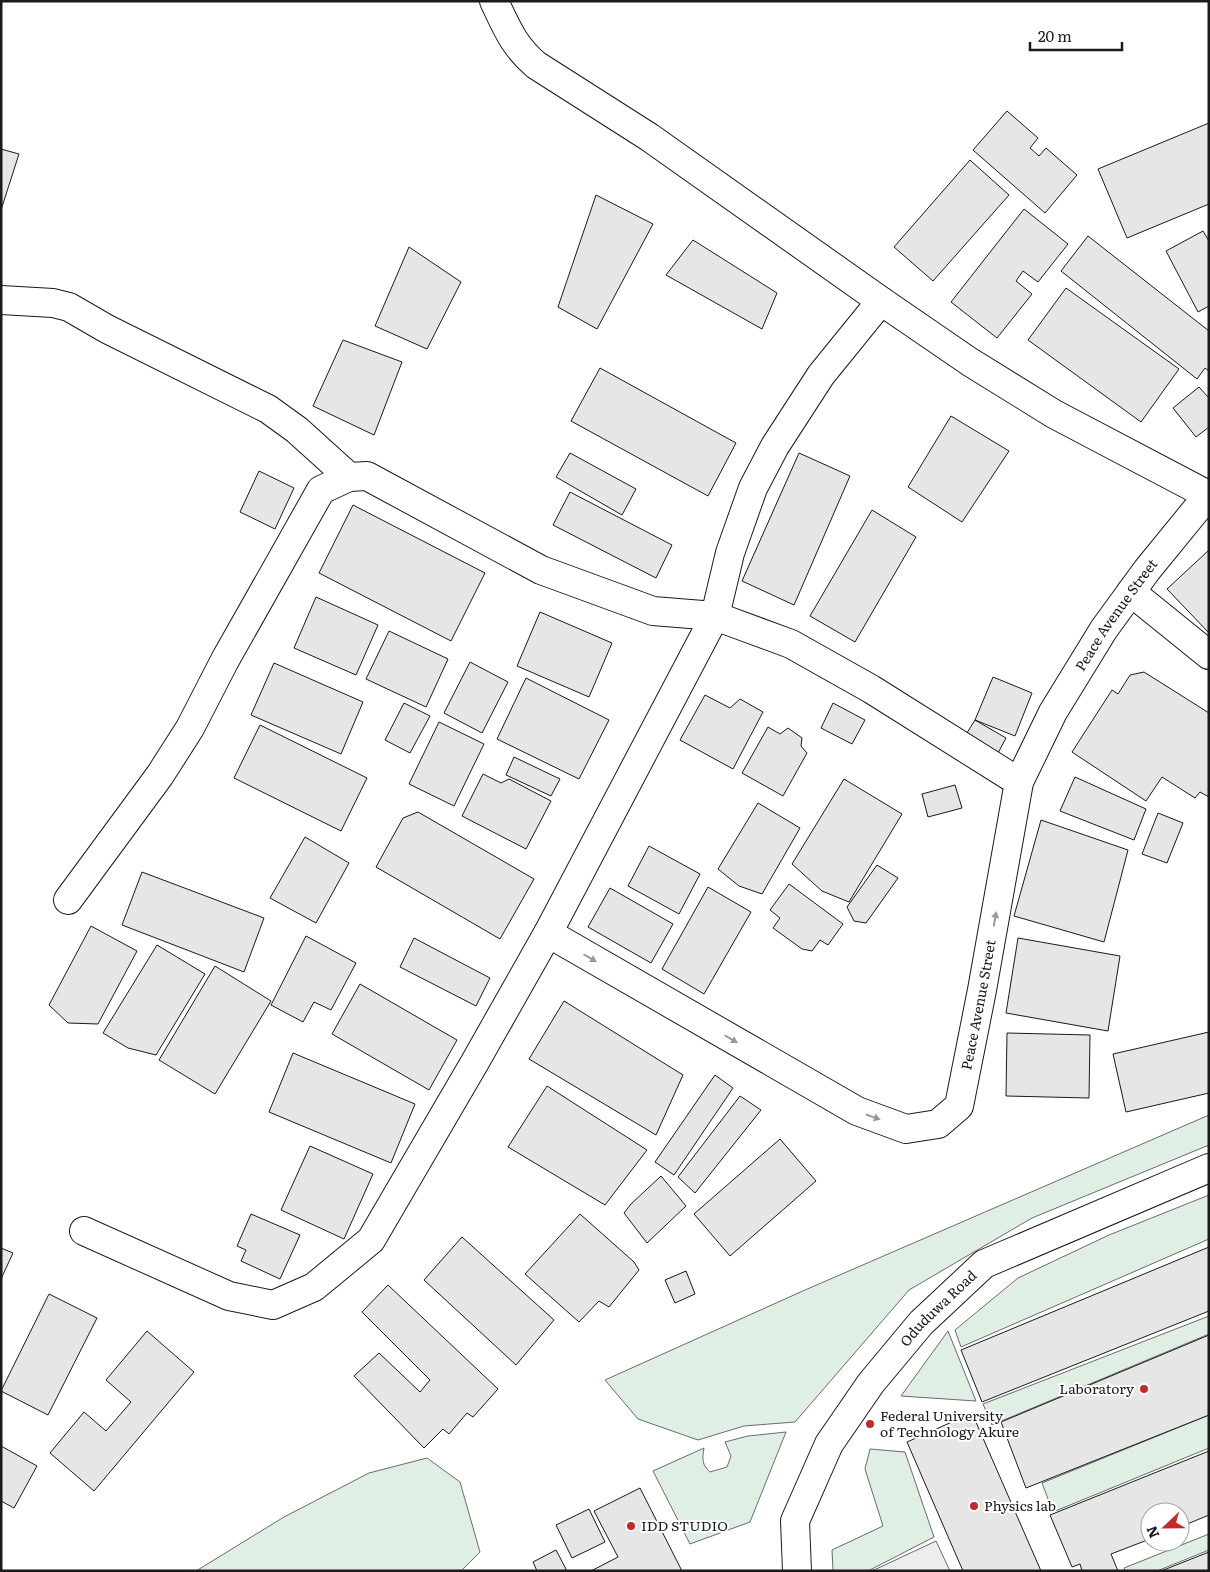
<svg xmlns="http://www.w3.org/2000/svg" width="1210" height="1572" viewBox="0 0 1210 1572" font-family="Literata,serif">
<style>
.green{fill:#e0efe3;stroke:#6a6a6a}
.parking{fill:#ededed;stroke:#6a6a6a}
.building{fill:#e6e6e6;stroke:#1a1a1a}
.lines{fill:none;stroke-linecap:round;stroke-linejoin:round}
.minor-casing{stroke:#1a1a1a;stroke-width:30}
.minor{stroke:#fff;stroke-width:28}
.oneway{fill:#989898}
.poi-dot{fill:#c62828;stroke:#fff;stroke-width:2}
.labels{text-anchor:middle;stroke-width:4;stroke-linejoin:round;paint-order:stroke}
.street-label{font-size:14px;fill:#1a1a1a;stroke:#fff}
.poi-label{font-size:14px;fill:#1a1a1a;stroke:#fff;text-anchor:start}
</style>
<rect width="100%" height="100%" fill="#fff"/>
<path class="green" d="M1209 1115V1145L1032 1218 909 1290 795 1422 744 1426 698 1440 638 1419 605 1380 805 1290Z
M1209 1195V1239L961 1347 955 1330 1018 1278 1109 1235Z
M1209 1316V1334L992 1425 983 1404Z
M948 1331 976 1401 901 1396Z
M1209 1415V1448L1053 1512 1042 1483Z
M786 1432 750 1522 690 1544 653 1471 704 1448C702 1459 702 1465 710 1472L727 1467 731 1456 725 1442 748 1436Z
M870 1449 905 1452 934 1537 868 1571H833L832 1550 883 1526 865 1469Z
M427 1458 460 1482 480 1552 461 1571H196L284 1517 369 1473Z
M1209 1534V1550L1157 1571H1125L1124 1568Z"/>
<path class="parking" d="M936 1541 950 1571H872Z"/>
<path class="building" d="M1007 111 1038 138 1030 148 1039 156 1046 148 1077 175 1045 213 973 150Z
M1209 123V204L1127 238 1098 169Z
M1 149 19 154 1 210Z
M970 160 1009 195 933 281 894 247Z
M596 195 653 224 597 329 558 307Z
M1024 209 1068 244 1038 282 1023 271 1016 281 1032 294 997 338 951 302Z
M1203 231 1209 241V306L1198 312 1166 251Z
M1088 236 1209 331V371L1205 368 1197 379 1061 271Z
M693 240 777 293 762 329 666 275Z
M409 247 461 282 427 349 375 326Z
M1066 288 1179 369 1141 422 1028 340Z
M343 340 402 362 374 435 313 406Z
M600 368 736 443 708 496 571 421Z
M1199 387 1209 398V427L1196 437 1173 408Z
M951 416 1009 451 962 522 908 487Z
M570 453 636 489 622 515 556 477Z
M799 453 850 476 794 605 742 581Z
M259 471 294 488 275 529 240 512Z
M570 492 672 545 656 578 553 525Z
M353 505 485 573 451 641 319 573Z
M872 510 916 537 855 642 810 616Z
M1209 550V633L1167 589Z
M316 597 378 625 356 675 294 648Z
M540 612 612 643 589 697 517 666Z
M389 631 448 659 426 707 366 679Z
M470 662 508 682 482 733 444 713Z
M274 663 363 702 341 754 251 715Z
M1144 672 1209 713V797L1200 792 1195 798 1162 777 1146 801 1072 752 1112 690 1118 694 1130 675Z
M993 677 1032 693 1015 736 975 720Z
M526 678 609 720 579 779 497 739Z
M705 695 730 708 740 699 763 712 733 769 680 740Z
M404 703 430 716 410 753 385 740Z
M833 703 865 720 852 744 821 728Z
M975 720 1006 738 997 755 965 736Z
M439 722 484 744 454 806 409 784Z
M260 725 367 778 341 831 234 778Z
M768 727 780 734 788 728 802 738 801 746 807 753 783 796 742 773Z
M514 757 560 779 551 796 506 775Z
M483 774 501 783 509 779 551 801 526 849 462 816Z
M1075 777 1146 809 1134 840 1060 811Z
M844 779 902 814 849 902 822 891 792 864Z
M955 785 962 808 928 817 922 794Z
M758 803 800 828 762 894 739 886 718 869Z
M418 812 534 879 500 939 376 867 403 818Z
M1158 813 1183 823 1167 863 1142 854Z
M1041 820 1128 850 1104 942 1014 916Z
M305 837 349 863 316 923 270 898Z
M649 846 700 874 679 914 628 886Z
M877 865 898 878 866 923 854 921 847 907Z
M142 872 264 918 244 972 122 925Z
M789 884 843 924 828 945 820 940 812 951 802 949 773 928 780 918 770 910Z
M708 887 751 912 704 994 662 969Z
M610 888 673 924 651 963 588 927Z
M91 926 137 951 98 1024 68 1023 49 1005Z
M306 936 356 963 331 1010 314 1002 303 1022 271 1005Z
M414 938 490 978 476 1006 400 967Z
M1018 938 1120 956 1108 1031 1006 1013Z
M157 945 205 974 156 1055 128 1048 103 1033Z
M215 966 271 1001 215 1094 159 1060Z
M360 984 457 1040 429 1090 332 1034Z
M564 1001 683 1075 656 1135 529 1059Z
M1209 1032V1093L1126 1112 1113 1054Z
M1007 1033 1090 1035 1089 1098 1006 1096Z
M293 1053 415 1104 391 1163 269 1112Z
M715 1075 733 1088 674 1175 655 1162Z
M547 1086 647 1150 605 1205 508 1147Z
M740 1096 761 1110 695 1193 678 1177Z
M780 1139 816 1181 730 1256 694 1214Z
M310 1146 373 1174 344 1239 281 1210Z
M661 1176 686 1206 647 1243 624 1213 631 1204Z
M251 1214 300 1235 280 1279 241 1261 246 1250 237 1246Z
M580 1214 634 1262 639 1270 609 1307 599 1301 579 1322 525 1274Z
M462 1237 554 1320 516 1365 424 1280Z
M1209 1247V1311L982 1402 961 1350Z
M1 1248 13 1253 1 1279Z
M686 1271 695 1294 675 1303 665 1280Z
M388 1285 498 1389 473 1417 467 1413 449 1434 443 1429 424 1448 354 1376 379 1353 420 1392 430 1380 362 1312Z
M49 1294 97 1318 48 1415 1 1391Z
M147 1331 194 1372 94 1491 50 1453 84 1412 106 1431 131 1402 106 1380Z
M1209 1335V1415L1026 1488 1001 1422Z
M972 1413 1041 1571H963L907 1442Z
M1 1446 37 1466 14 1508 1 1501Z
M1209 1451V1515L1180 1527V1512H1150V1539L1111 1554 1118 1571H1082L1080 1564 1072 1567 1050 1515Z
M640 1488 682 1571H591L618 1557 594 1511Z
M589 1509 605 1542 572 1558 556 1525Z
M556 1550 567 1571H537L533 1562Z
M1209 1552V1571H1161Z"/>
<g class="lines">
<defs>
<g id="minor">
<path d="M494 1C507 28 513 45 536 65L649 137 881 301 970 362 1054 414 1208 495"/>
<path d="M1 300 53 303 69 307 107 329 268 409 297 430 349 477"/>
<path d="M1131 592 1209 655"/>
<path d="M68 900 160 775 190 728 225 660 321 490 349 477 367 476 541 570 653 611 715 616 791 644 871 689 1019 782"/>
<path id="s1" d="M548 933 857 1111 906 1129 938 1124 959 1106 982 990 1019 782 1053 712 1104 629 1147 570 1209 494"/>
<path d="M84 1231 229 1296 273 1305 314 1287 371 1240 475 1062 548 933 715 616 730 553 753 488 775 446 821 375 881 301"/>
<path id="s2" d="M797 1571 795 1521 829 1444 871 1383 921 1323 984 1264 1209 1168"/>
</g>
</defs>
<use href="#minor" class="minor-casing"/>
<use href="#minor" class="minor"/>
</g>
<defs><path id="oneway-solid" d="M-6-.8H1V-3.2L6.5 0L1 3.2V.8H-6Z" transform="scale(1.25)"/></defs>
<g class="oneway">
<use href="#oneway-solid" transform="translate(995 919) rotate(-80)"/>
<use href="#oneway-solid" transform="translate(590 958) rotate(30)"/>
<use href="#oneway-solid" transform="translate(731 1039) rotate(30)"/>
<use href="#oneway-solid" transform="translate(873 1117) rotate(19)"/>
</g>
<g class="poi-dot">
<circle cx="1144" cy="1389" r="5"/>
<circle cx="870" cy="1424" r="5"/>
<circle cx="974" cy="1506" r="5"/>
<circle cx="631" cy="1526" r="5"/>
</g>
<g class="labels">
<g class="street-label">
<text dy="5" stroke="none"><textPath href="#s1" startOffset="992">Peace Avenue Street</textPath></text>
<text dy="5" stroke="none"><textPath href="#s1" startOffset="572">Peace Avenue Street</textPath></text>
<text dy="5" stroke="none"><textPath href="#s2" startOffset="309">Oduduwa Road</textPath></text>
</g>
<g class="poi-label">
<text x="1134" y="1394" text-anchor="end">Laboratory</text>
<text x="880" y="1421">Federal University<tspan x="880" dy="16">of Technology Akure</tspan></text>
<text x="984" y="1511">Physics lab</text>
<text x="641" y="1531">IDD STUDIO</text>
</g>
</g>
<rect width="1210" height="1572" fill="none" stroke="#1a1a1a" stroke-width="5"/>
<g transform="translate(1165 1527) rotate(248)"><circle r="24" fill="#ffffff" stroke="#a3a3a3"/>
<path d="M0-4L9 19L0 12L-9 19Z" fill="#c62828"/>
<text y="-8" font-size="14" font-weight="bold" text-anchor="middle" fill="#1a1a1a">N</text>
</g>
<path d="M1030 42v8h92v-8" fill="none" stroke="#1a1a1a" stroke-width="2.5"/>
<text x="1038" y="42" font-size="15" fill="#1a1a1a" stroke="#ffffff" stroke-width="4" paint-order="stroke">20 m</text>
</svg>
